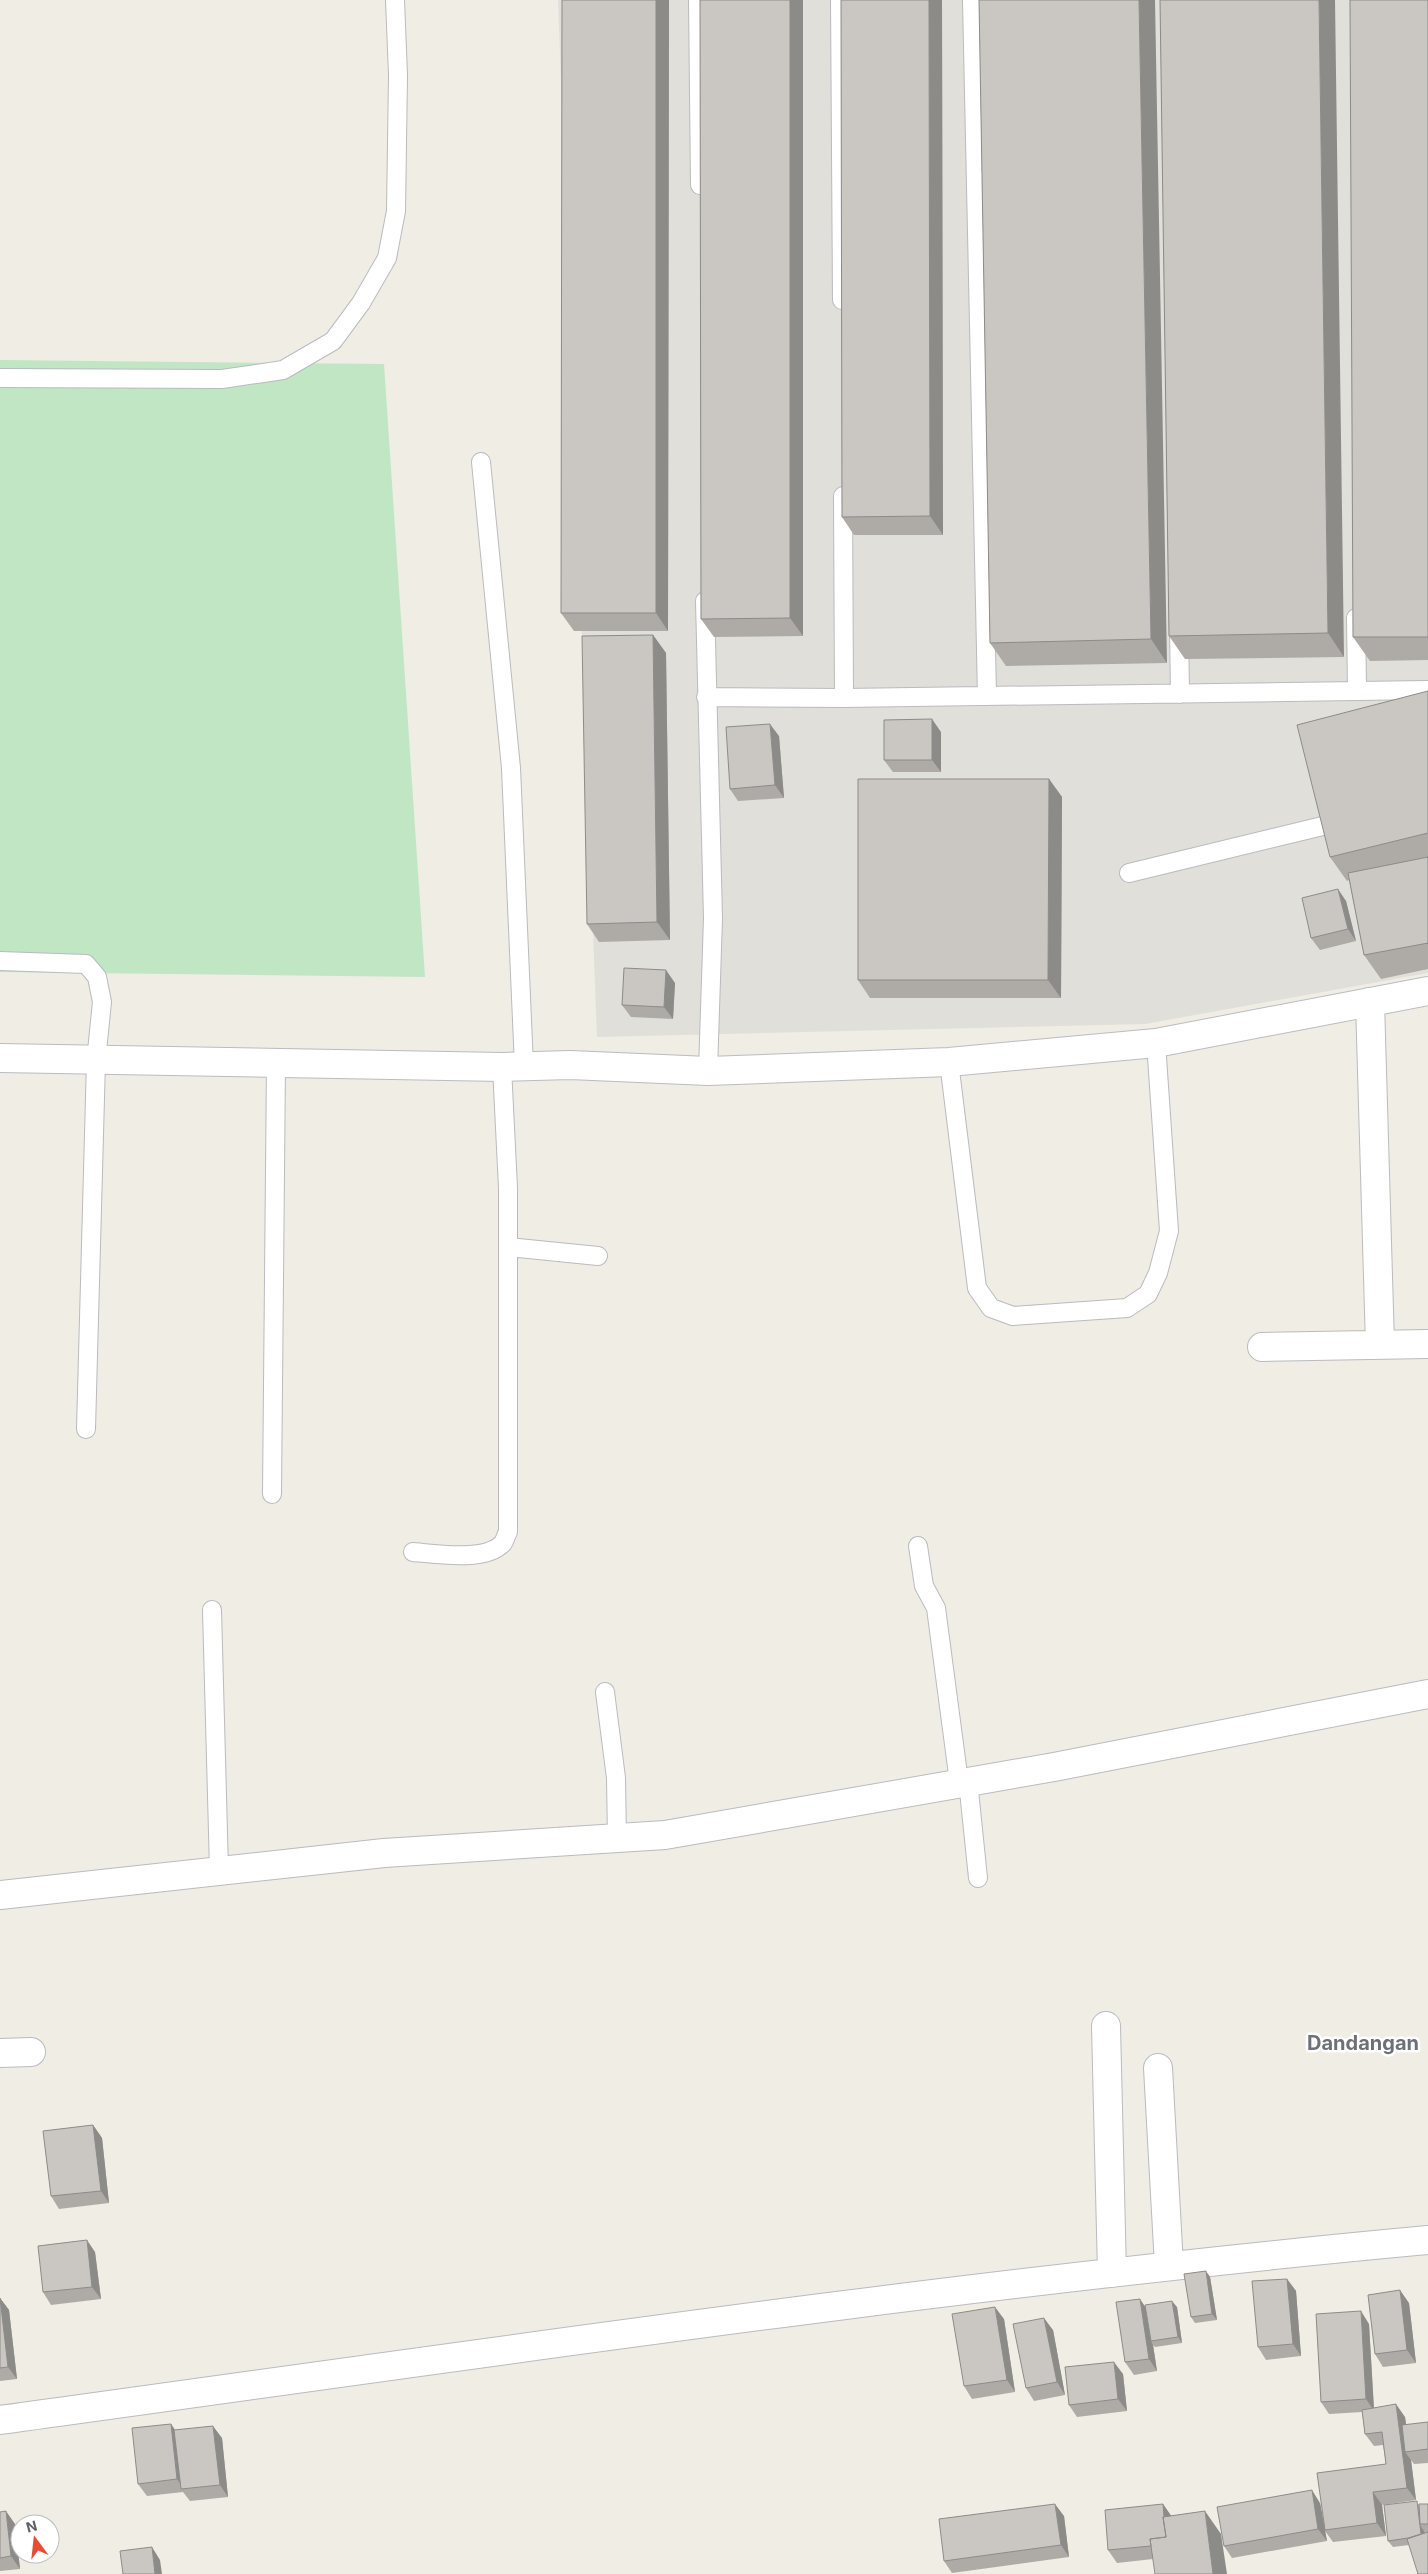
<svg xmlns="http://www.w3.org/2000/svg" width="1428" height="2574" viewBox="0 0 1428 2574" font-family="Inter,sans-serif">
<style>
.industrial{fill:#e0dfd9}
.green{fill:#c1e6c4}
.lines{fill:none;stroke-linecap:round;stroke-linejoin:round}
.lane-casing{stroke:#b9bbc0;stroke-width:20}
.street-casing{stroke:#b9bbc0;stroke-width:30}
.secondary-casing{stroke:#babcc2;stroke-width:30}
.lane{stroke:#fff;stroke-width:18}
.street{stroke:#fff;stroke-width:28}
.secondary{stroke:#fff;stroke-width:28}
.wall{fill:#aeaba7}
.shaded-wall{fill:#8d8b88}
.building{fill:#cac7c2;stroke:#8d8b88}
.labels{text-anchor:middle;stroke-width:5;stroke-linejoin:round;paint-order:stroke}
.quarter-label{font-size:20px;font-weight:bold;fill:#6d7177;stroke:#fff}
</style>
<rect width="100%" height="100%" fill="#efede4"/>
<path class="industrial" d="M558 0H1428V973L1145 1024 597 1037Z"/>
<path class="green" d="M0 360 384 364 425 977 0 972Z"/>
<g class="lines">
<defs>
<path id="lane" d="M698 0 700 185
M840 0 842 300
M972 0 987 696
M0 378 222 379 283 370 333 341 361 303 387 258 396 211 398 75 395 0
M481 462 511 768 524 1066
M843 496 844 698
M705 601 713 918 708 1071
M1356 618 1357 690
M1179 628 1180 694
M706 697 844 698 1428 690
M1129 873 1331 824
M0 961 86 964 97 977 102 1002 96 1061 86 1429
M949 1062 977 1288 991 1308 1013 1316 1127 1308 1148 1294 1158 1273 1169 1231 1156 1043
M502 1067 508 1188V1247L598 1256
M272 1494 276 1063
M918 1546 924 1586 936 1608 959 1782
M413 1552C436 1554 486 1562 503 1543 505 1540 506 1535 508 1532V1247
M212 1610 219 1870
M605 1692 616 1778 617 1839
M968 1781 978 1878"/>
<path id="street" d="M1370 1002 1380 1345
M1262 1347 1428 1344
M0 1895 384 1853 665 1835 1054 1767 1428 1694
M1106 2026 1112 2273
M0 2053 31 2052
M1158 2068 1169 2266
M0 2420C475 2355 950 2284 1428 2240"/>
<path id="secondary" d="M0 1058 502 1067 570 1065 708 1071 949 1062 1156 1043 1428 991"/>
</defs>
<use href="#lane" class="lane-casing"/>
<use href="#street" class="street-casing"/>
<use href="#secondary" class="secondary-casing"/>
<use href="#lane" class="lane"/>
<use href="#street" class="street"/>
<use href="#secondary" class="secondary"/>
</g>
<path class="wall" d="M562 0H669L668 631H574L561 613Z
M700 0 803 636 714 637 701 619Z
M841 0H942L943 535H854L842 517Z
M979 0 1167 663 1006 666 990 643Z
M1160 0 1344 657 1185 659 1169 636Z
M1428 0V660L1370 661 1353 637Z
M653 635 666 653 670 940 599 942 587 924Z
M1428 691V969L1381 979 1364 955 1349 880 1347 881 1330 857Z
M941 732V772H893L884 760Z
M779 736 784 798 738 801 730 789Z
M1049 779 1062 797 1061 998H870L858 980Z
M1346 901 1356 941 1320 950 1311 938Z
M675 983 673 1019 631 1017 622 1005Z
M93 2125 102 2138 109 2203 59 2209 51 2196Z
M95 2252 101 2299 51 2305 43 2292Z
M1210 2277 1217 2320 1195 2323 1191 2317Z
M1287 2279 1296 2291 1301 2356 1266 2360 1258 2347Z
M0 2298 9 2310 17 2379 0 2381Z
M1409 2303 1416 2363 1383 2367 1375 2354Z
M1146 2307H1177L1182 2343 1155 2347 1153 2345 1157 2371 1134 2375 1125 2362Z
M1004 2319 1015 2392 972 2399 964 2386Z
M1369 2324 1374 2408 1405 2417 1406 2425 1428 2422V2463L1414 2464 1411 2460 1416 2500 1382 2505 1386 2536 1333 2542 1325 2531 1327 2541 1232 2558 1224 2546 1320 2503 1324 2522 1386 2464 1383 2445 1374 2446 1365 2434 1362 2412 1329 2414 1321 2402Z
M1053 2330 1065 2395 1034 2401 1026 2388Z
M1123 2374 1127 2411 1077 2417 1069 2405Z
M171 2424 175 2430 222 2438 228 2497 190 2501 183 2492 147 2496 138 2484Z
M1163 2504 1171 2516 1221 2534 1153 2559 1117 2563 1108 2550Z
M1419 2504H1428V2574L1409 2545 1393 2547 1388 2541Z
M0 2512 15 2524 20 2569 0 2571Z
M1064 2516 1069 2557 952 2573 944 2561Z"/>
<path class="shaded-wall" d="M656 0H669L668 631 656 613Z
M790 0H803V636L790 618Z
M929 0H942L943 535 930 516Z
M1139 0H1155L1167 663 1151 639Z
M1319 0H1335L1344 657 1328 633Z
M653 635 666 653 670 940 657 922Z
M932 719 941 732V772L932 760Z
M770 724 779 736 784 798 775 785Z
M1049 779 1062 797 1061 998 1048 980Z
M1338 889 1346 901 1356 941 1348 929Z
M666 970 675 983 673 1019 664 1007Z
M93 2125 102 2138 109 2203 101 2191Z
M87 2240 95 2252 101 2299 92 2287Z
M1206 2271 1210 2277 1217 2320 1212 2314Z
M1287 2279 1296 2291 1301 2356 1293 2344Z
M1400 2290 1409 2303 1416 2363 1407 2350Z
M0 2298 9 2310 17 2379 8 2367Z
M1140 2299 1148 2311 1151 2341 1153 2345 1157 2371 1149 2359Z
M1172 2301 1177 2307 1182 2343 1178 2337Z
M995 2307 1004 2319 1015 2392 1007 2380Z
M1361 2311 1369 2324 1374 2411 1366 2399Z
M1044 2318 1053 2330 1065 2395 1057 2382Z
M1114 2362 1123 2374 1127 2411 1118 2399Z
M1396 2404 1405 2417 1410 2451 1405 2452 1411 2460 1416 2500 1407 2488Z
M171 2424 179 2436 184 2489 177 2479Z
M213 2426 222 2438 228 2497 220 2485Z
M1312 2490 1320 2503 1327 2541 1318 2529Z
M1373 2492 1382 2505 1386 2536 1377 2523Z
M1055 2504 1064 2516 1069 2557 1061 2545Z
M1163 2504 1172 2517 1167 2545Z
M6 2511 15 2524 20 2569 11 2556Z
M1205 2511 1221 2534 1227 2574H1213Z
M1420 2525 1424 2531 1426 2543 1421 2537Z
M152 2547 160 2560 162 2574H155Z"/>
<path class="building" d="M562 0H656V613H561Z
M700 0H790V618L701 619Z
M841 0H929L930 516 842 517Z
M979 0H1139L1151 639 990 643Z
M1160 0H1319L1328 633 1169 636Z
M1350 0H1428V637H1353Z
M653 635 657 922 587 924 582 636Z
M1428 691V833L1330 857 1297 725Z
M932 719V760H884V720Z
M770 724 775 785 730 789 726 727Z
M858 779H1049L1048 980H858Z
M1428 857V943L1364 955 1348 873Z
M1338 889 1348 929 1311 938 1302 898Z
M624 968 666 970 664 1007 622 1005Z
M93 2125 101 2191 51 2196 43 2131Z
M87 2240 92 2287 43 2292 38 2246Z
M1206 2271 1212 2314 1191 2317 1184 2274Z
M1287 2279 1293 2344 1258 2347 1252 2281Z
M1400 2290 1407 2350 1375 2354 1368 2295Z
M0 2298 8 2367 0 2368Z
M1140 2299 1149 2359 1125 2362 1116 2302Z
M1172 2301 1178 2337 1151 2341 1145 2305Z
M995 2307 1007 2380 964 2386 952 2314Z
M1361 2311 1366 2399 1321 2402 1316 2314Z
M1044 2318 1057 2382 1026 2388 1013 2324Z
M1114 2362 1118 2399 1069 2405 1065 2367Z
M1396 2404 1407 2488 1373 2492 1377 2523 1325 2530 1317 2473 1386 2464 1382 2432 1365 2434 1362 2410Z
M1428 2422V2449L1405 2452 1402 2425Z
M171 2424 177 2479 138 2484 132 2428Z
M213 2426 220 2485 181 2489 174 2430Z
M1312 2490 1318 2529 1224 2546 1217 2507Z
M1417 2501 1421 2534 1408 2538 1388 2541 1384 2505Z
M1055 2504 1061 2545 944 2561 939 2519Z
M1163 2504 1164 2517H1163L1166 2537 1150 2539 1151 2546 1108 2550 1105 2510Z
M1419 2504H1428V2524H1420Z
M6 2511 11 2556 0 2558V2512Z
M1205 2511 1213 2574H1155L1150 2539 1166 2537 1163 2517Z
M1428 2532V2574H1418L1407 2539Z
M152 2547 155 2574H123L120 2551Z"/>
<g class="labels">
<g class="quarter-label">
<text x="1363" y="2050">Dandangan</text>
</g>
</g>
<g transform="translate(35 2539) rotate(345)"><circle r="24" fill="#ffffff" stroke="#bebfc1"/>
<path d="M0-4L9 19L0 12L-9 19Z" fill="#e64e33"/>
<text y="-8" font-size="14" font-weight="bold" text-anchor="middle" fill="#5c5f65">N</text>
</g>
</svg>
